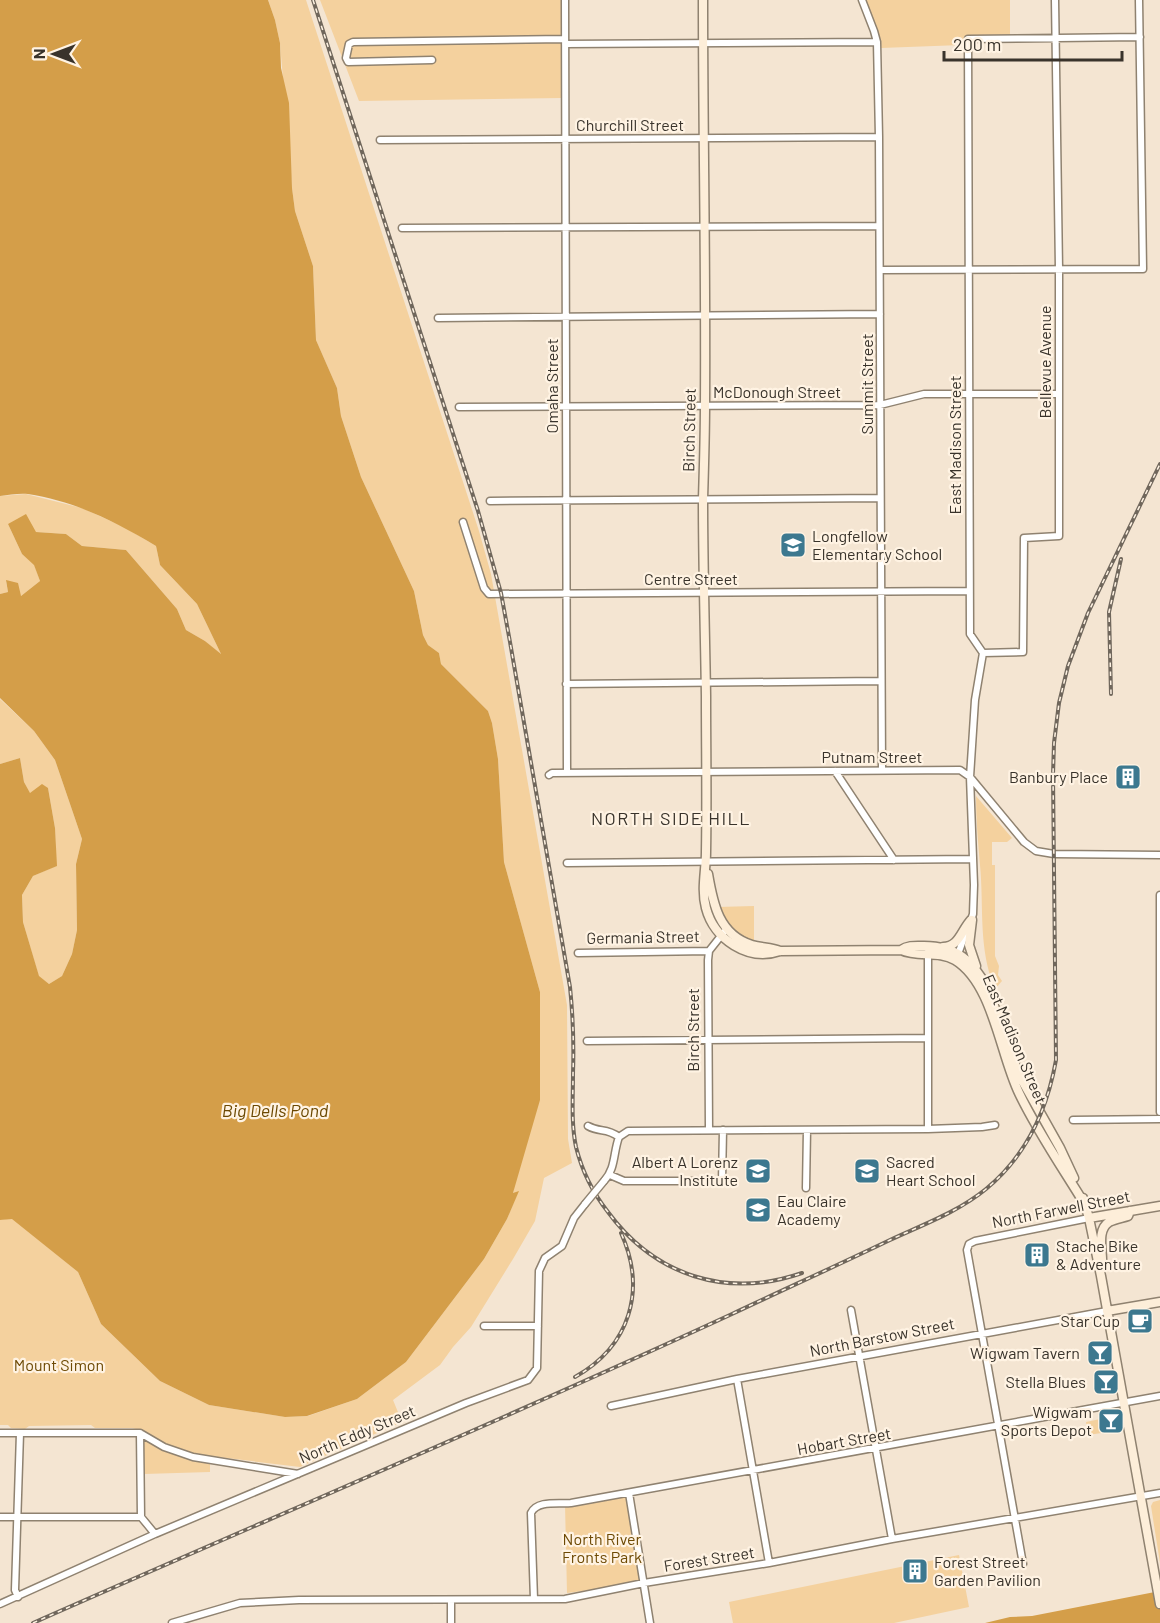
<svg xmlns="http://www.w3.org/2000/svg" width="1160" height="1623" viewBox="0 0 1160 1623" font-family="Barlow,sans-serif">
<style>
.green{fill:#f4d19e}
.water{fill:#d49e49}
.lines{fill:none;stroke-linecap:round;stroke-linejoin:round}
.street-casing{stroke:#8f8270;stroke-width:9}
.secondary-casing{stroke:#8f8270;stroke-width:11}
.street{stroke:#fff;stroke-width:6}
.secondary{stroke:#fdeed9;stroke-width:8}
.rail-casing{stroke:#70675c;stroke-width:4}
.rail{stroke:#fff3e3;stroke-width:1.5;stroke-dasharray:4.5;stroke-linecap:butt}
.street-bridge-casing{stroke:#8f8270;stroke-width:9;stroke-linecap:butt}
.street-bridge{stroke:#fff;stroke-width:6}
.labels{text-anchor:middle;stroke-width:4.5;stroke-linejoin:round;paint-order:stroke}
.street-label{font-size:16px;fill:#39332b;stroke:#fff3e3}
.poi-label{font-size:16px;fill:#39332b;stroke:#fff3e3;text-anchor:end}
.park-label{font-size:16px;fill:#6e4a04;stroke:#fff3e3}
.neighbourhood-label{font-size:18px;letter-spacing:1.5px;fill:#39332b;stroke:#fff3e3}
.water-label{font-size:18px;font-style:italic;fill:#6c4801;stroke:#fff3e3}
</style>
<rect width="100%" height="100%" fill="#f4e5d2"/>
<path class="green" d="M268 0H306L479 531 491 574 567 1005 568 1139 572 1163 544 1178 535 1221 513 1259 471 1327 453 1347 440 1365 393 1400 402 1422 300 1467 210 1456V1472L144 1474V1431L132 1428H95L91 1425 29 1426 25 1429 11 1428 8 1425H0V1220L12 1218 78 1272 101 1324 160 1381 209 1405 285 1417 308 1416 357 1399 406 1362 484 1259 507 1219 518 1192 513 1194 540 992 504 862 498 759 492 723 488 711 441 664 439 653 428 645 423 635 414 591 361 477 341 416 337 388 316 340 313 266 295 211 292 188 280 43 275 20Z
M320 0H561L562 98 359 101Z
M865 0H1010V36L966 38 961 45 881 48 877 28Z
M26 494 82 508 124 527 156 546 160 565 197 604 222 656 205 641 186 630 177 609 126 550 82 546 66 534 36 532 8 524 22 554 34 564 40 581 21 596 6 581 8 592 0 594V496Z
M0 699 34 731 55 760 82 839 76 864 77 930 72 954 62 976 49 984 39 977 23 922 22 895 33 876 56 866 55 828 48 788 30 794 24 782 20 758 0 764Z
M976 796 1012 838 1007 842H992V865H995V956L999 966 998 975 1002 981 995 989C978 949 984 907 980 865 978 842 976 819 976 796Z
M754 906V943C735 935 727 924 717 907Z
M1105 1418 1108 1432 1088 1435 1086 1422Z
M629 1493 644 1583 567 1593 565 1504Z
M1160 1500V1563L1151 1506 1153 1502Z
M959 1555 969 1607 894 1623H733L729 1602Z"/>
<path class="water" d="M0 0H268L275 20 280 43 281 68 289 103 292 188 295 211 313 266 316 340 337 388 341 416 361 477 414 591 423 635 428 645 439 653 441 664 488 711 492 723 498 759 504 862 540 992V1100L513 1193 519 1191 507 1219 484 1259 406 1362 357 1399 307 1416 285 1417 209 1405 160 1381 101 1324 78 1272 12 1219 0 1220V764L20 758 24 782 30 793 42 784 48 788 55 828 57 866 33 876 22 895 23 922 39 976 49 984 62 976 72 954 77 930 76 864 82 839 55 760 34 731 0 698V594L8 592 6 580 18 583 21 596 40 581 34 565 22 554 8 524 26 514 36 532 66 534 82 546 126 550 177 609 186 630 205 641 221 654 197 604 160 565 156 546C116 522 75 501 28 494 19 493 9 495 0 496Z
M1160 1591V1623H985L1010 1617 1032 1616Z"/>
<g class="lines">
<defs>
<path id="street" d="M565 0 567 773
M862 0 874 31 877 42 879 137 882 770
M565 44 877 42
M432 60 348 62 346 58 349 44 353 42 565 39
M380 140 879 137
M402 228 879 226
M880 270 1143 269 1139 0
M438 318 880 314
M459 407 880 405 924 394H1058
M490 501 880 498
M463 522 484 588 489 594 969 591
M983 653 1023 652 1024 538 1059 536V269L1055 0
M566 684 880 681
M835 771 894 860
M549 775 552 773 960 770 970 777 1024 842 1036 851 1054 854 1160 855
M567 863 973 859
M1160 895V1112
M970 923 973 914 974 885 970 777 975 700 983 653 970 634 968 39 1140 37
M928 952V1129
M578 953 709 951
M957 957 966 932
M587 1041 928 1038
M1073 1120 1160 1119
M588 1126C600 1133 606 1127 619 1137
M709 1130 708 960 709 951 724 932
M619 1137 628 1131 928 1129 982 1127 995 1125
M610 1175 624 1181H722L723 1130
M604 1181C616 1168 613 1153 619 1137
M806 1188 807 1130
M851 1310 892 1539
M484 1326H538
M737 1379 769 1563
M611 1406 737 1379 1107 1311
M0 1433H140L164 1447 193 1457 298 1474
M140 1433 141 1517
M629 1493 650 1623
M0 1517H141L155 1534
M1023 1564 967 1250 969 1244 975 1241 1089 1218
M18 1597 15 1590 20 1433
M534 1599 531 1513C537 1500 558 1504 571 1503L1160 1396
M451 1600V1623
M0 1604 155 1534 466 1403 528 1380 537 1368 539 1271 545 1258 562 1246 574 1218 585 1204
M172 1623 240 1603 299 1600 565 1599 644 1583 769 1563 892 1539 1160 1493"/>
<path id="secondary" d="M703 0C703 135 706 269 705 404 705 435 704 467 703 499 703 565 705 631 706 696 706 748 707 800 706 852 706 871 701 889 706 908 714 939 748 962 780 951L901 950C918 958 938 950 955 960 993 983 1000 1054 1019 1093 1037 1131 1062 1167 1084 1203
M708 874C713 904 719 935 752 945 762 948 771 947 780 951
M972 920 969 945 976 966
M943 947C959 947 961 931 971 920
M901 950C908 945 916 946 924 946 957 946 973 961 988 989L1019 1075 1060 1148 1074 1178
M1083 1198 1089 1218 1101 1276 1160 1604
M1089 1218 1160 1206
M1102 1264C1103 1252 1096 1230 1109 1222 1115 1219 1122 1218 1128 1216L1130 1211
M1107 1311 1160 1302"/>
</defs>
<use href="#street" class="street-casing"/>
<use href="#secondary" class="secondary-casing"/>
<use href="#street" class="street"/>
<use href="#secondary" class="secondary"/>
<defs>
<path id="rail" d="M313 0 478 511 501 593 510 642 570 987C573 1016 574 1045 573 1074 573 1098 571 1123 576 1147 582 1171 593 1193 608 1212 655 1276 727 1299 802 1273
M1111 694 1109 612 1121 559
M575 1377C630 1346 647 1290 621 1233
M33 1623C266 1520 501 1421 732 1314 785 1289 838 1265 890 1240 922 1225 958 1212 986 1189 1026 1156 1047 1111 1056 1060L1053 775 1054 743 1059 703 1068 666 1088 613 1160 464"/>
</defs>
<use href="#rail" class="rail-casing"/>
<use href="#rail" class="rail"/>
<defs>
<path id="street-bridge" d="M585 1204 604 1181"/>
</defs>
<use href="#street-bridge" class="street-bridge-casing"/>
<use href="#street-bridge" class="street-bridge"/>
</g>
<defs>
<symbol id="school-square" viewBox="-11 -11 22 22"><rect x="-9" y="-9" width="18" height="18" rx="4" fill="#3c788f" stroke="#fff3e3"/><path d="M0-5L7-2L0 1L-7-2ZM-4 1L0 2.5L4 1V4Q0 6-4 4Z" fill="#fff"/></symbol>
<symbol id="building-square" viewBox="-11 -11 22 22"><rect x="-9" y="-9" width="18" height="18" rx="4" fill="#3c788f" stroke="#fff3e3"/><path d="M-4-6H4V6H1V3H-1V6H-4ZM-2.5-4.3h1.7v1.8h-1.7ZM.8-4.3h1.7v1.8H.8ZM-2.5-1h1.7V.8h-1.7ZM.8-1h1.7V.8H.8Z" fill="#fff"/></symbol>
<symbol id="cafe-square" viewBox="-11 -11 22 22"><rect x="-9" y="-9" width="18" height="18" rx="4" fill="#3c788f" stroke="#fff3e3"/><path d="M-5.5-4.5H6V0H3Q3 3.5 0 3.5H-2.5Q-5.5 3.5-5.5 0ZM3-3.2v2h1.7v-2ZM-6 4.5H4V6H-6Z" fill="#fff"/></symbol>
<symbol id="bar-square" viewBox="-11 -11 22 22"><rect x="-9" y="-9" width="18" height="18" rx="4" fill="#3c788f" stroke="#fff3e3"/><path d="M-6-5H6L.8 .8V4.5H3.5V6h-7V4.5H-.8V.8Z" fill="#fff"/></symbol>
</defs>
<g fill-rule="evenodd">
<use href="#school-square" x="778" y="530" width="30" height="30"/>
<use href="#building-square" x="1113" y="762" width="30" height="30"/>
<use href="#school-square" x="743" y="1156" width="30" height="30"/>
<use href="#school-square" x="852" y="1156" width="30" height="30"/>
<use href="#school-square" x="743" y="1195" width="30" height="30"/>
<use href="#building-square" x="1022" y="1240" width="30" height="30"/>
<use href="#cafe-square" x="1125" y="1306" width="30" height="30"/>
<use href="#bar-square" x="1085" y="1338" width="30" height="30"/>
<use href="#bar-square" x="1091" y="1367" width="30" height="30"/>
<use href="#bar-square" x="1096" y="1406" width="30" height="30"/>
<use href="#building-square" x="900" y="1556" width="30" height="30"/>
</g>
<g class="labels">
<g class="street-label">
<text x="630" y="131">Churchill Street</text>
<text transform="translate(1045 362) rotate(-90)" y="6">Bellevue Avenue</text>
<text transform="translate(867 384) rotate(-90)" y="6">Summit Street</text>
<text transform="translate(552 386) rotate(-90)" y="6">Omaha Street</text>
<text x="777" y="398">McDonough Street</text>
<text transform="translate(689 430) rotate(-89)" y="6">Birch Street</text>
<text transform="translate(955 445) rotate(-90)" y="6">East Madison Street</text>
<text x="691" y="585">Centre Street</text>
<text x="872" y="763">Putnam Street</text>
<text transform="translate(643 937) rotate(-1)" y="6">Germania Street</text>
<text transform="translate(693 1030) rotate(-90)" y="6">Birch Street</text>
<text transform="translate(1015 1039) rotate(67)" y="6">East Madison Street</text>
<text transform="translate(1061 1209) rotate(-11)" y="6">North Farwell Street</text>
<text transform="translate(882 1337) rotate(-11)" y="6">North Barstow Street</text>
<text transform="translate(357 1434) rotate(-23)" y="6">North Eddy Street</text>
<text transform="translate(844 1441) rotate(-10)" y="6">Hobart Street</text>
<text transform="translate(709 1559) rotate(-9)" y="6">Forest Street</text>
</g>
<g class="poi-label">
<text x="812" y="542" text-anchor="start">Longfellow<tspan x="812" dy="18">Elementary School</tspan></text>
<text x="1108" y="783">Banbury Place</text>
<text x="738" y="1168">Albert A Lorenz<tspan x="738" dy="18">Institute</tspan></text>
<text x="886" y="1168" text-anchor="start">Sacred<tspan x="886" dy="18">Heart School</tspan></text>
<text x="777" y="1207" text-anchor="start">Eau Claire<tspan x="777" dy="18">Academy</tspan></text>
<text x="1056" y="1252" text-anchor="start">Stache Bike<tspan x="1056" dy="18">&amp; Adventure</tspan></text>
<text x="1120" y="1327">Star Cup</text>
<text x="1080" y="1359">Wigwam Tavern</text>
<text x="1086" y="1388">Stella Blues</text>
<text x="1092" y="1418">Wigwam<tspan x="1092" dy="18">Sports Depot</tspan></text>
<text x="934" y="1568" text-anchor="start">Forest Street<tspan x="934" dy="18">Garden Pavilion</tspan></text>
</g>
<g class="park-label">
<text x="59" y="1371">Mount Simon</text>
<text x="602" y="1545">North River<tspan x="602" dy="18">Fronts Park</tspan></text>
</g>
<g class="neighbourhood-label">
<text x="671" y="825">NORTH SIDE HILL</text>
</g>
<g class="water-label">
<text x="275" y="1117">Big Dells Pond</text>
</g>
</g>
<g transform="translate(54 54) rotate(270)" stroke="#fff3e3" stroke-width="4.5" paint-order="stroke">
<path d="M0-4.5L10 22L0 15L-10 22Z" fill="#39332b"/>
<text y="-9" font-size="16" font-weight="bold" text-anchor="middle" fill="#39332b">N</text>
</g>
<path d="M944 51v9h178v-9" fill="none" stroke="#39332b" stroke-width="3"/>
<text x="953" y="51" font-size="18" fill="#39332b" stroke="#fff3e3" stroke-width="4.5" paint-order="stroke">200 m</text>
</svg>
